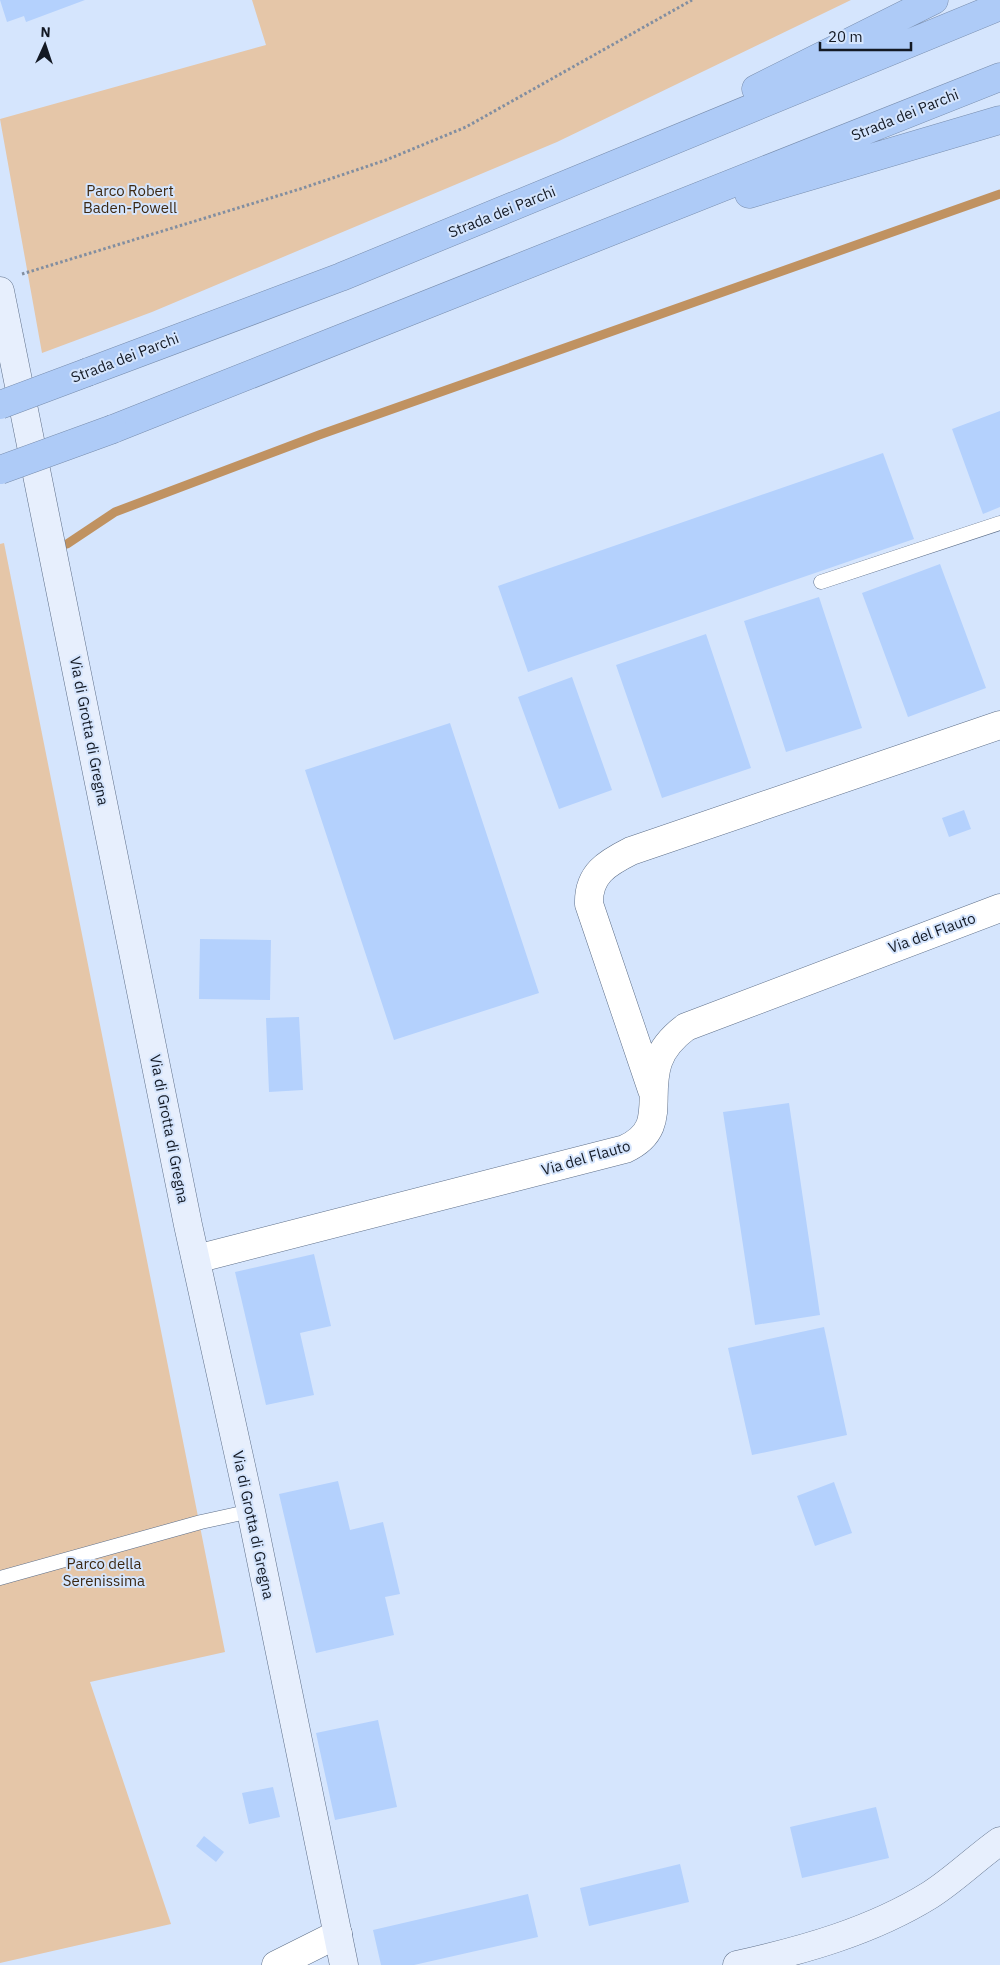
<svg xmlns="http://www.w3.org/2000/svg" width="1000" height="1965" viewBox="0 0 1000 1965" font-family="'IBM Plex Sans',sans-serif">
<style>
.green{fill:#e5c6a8}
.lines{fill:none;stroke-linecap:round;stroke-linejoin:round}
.stream{stroke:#c09261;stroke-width:9}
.building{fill:#b4d1fd}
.lane-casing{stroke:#5d6e88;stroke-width:15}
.street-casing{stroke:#5d6e88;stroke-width:29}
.secondary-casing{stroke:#5d6e88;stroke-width:29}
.highway-casing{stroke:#788dad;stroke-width:29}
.path{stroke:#828ea0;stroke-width:3;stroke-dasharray:2.5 2.5;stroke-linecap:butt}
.lane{stroke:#fff;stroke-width:14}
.street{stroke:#fff;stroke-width:28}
.secondary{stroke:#e7effd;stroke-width:28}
.highway{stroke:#aecbf7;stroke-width:28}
.highway-bridge-casing{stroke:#788dad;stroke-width:29;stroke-linecap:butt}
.highway-bridge{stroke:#aecbf7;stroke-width:28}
.labels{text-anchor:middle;stroke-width:4;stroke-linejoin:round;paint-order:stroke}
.street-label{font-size:15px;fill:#131924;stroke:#d5e5fd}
.park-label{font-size:15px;fill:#3c2812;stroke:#d5e5fd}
</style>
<rect width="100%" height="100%" fill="#d5e5fd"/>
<path class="green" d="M252 0H851L557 142 152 312 42 353 0 119 266 45Z
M4 543 225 1652 90 1682 171 1924 0 1963V544Z"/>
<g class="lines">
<path class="stream" d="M67 544 115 512 319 435 1000 194"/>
</g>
<path class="building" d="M0 0H85L26 22 24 16 7 22Z
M1000 411V507L983 514 952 429Z
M883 453 914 539 528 672 498 586Z
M940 564 986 688 908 717 862 593Z
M819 597 862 728 786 752 744 621Z
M706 634 751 768 662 798 616 665Z
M572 677 612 790 559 809 518 697Z
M450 723 539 993 394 1040 305 770Z
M964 810 971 829 949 837 942 818Z
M200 939 271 940 270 1000 199 999Z
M299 1017 303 1090 269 1092 266 1018Z
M789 1103 820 1315 755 1325 723 1112Z
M314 1254 331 1326 300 1333 314 1395 266 1405 235 1272Z
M824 1327 847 1435 752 1455 728 1348Z
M338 1481 350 1530 383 1522 400 1594 385 1597 394 1635 316 1653 279 1494Z
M834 1482 852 1533 815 1546 797 1496Z
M378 1720 397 1807 335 1820 316 1733Z
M273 1787 280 1817 249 1824 242 1793Z
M876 1807 889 1858 802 1878 790 1827Z
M204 1836 224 1852 216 1862 196 1846Z
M680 1864 689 1902 589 1926 580 1888Z
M528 1894 538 1937 414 1965H381L373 1930Z"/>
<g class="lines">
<defs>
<path id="lane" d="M821 582 1000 523
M0 1578 201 1522 251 1511"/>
<path id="street" d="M652 1090 589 904C588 874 607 863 631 851L1000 725
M196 1259 625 1149C668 1129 646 1098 658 1062 663 1047 674 1036 686 1027L1000 908
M276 1965 338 1934"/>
<path id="secondary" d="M0 291 188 1225 251 1511 344 1965
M737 1965C804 1950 872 1931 930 1895 955 1879 976 1858 1000 1841"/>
<path id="highway" d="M756 89 934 0
M749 194 1000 120
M88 372 341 277 1000 6
M113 429 1000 77"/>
</defs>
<use href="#lane" class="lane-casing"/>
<use href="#street" class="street-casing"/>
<use href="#secondary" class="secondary-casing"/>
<use href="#highway" class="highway-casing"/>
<path class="path" d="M22 274 300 189 386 160 466 127 692 0"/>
<use href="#lane" class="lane"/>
<use href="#street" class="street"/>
<use href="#secondary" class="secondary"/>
<use href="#highway" class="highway"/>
<defs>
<path id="highway-bridge" d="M0 405 88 372
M0 470 113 429"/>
</defs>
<use href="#highway-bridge" class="highway-bridge-casing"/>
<use href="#highway-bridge" class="highway-bridge"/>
</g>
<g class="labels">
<g class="street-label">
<text transform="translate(905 115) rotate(-22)" y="5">Strada dei Parchi</text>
<text transform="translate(502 212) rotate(-22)" y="5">Strada dei Parchi</text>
<text transform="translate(125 358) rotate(-21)" y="5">Strada dei Parchi</text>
<text transform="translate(89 731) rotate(79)" y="5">Via di Grotta di Gregna</text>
<text transform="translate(932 933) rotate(-20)" y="5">Via del Flauto</text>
<text transform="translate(169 1129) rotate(79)" y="5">Via di Grotta di Gregna</text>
<text transform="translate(586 1158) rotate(-16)" y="5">Via del Flauto</text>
<text transform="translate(253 1525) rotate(78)" y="5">Via di Grotta di Gregna</text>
</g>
<g class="park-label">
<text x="130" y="196">Parco Robert<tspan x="130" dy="17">Baden-Powell</tspan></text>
<text x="104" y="1569">Parco della<tspan x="104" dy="17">Serenissima</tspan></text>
</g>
</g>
<g transform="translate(45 45) rotate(3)" stroke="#d5e5fd" stroke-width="4" paint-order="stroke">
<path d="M0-4L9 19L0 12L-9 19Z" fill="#131924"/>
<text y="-8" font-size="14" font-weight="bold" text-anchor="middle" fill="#131924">N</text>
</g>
<path d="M820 42v8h91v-8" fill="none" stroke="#131924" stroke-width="2.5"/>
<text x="828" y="42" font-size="15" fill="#131924" stroke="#d5e5fd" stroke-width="4" paint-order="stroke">20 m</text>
</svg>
